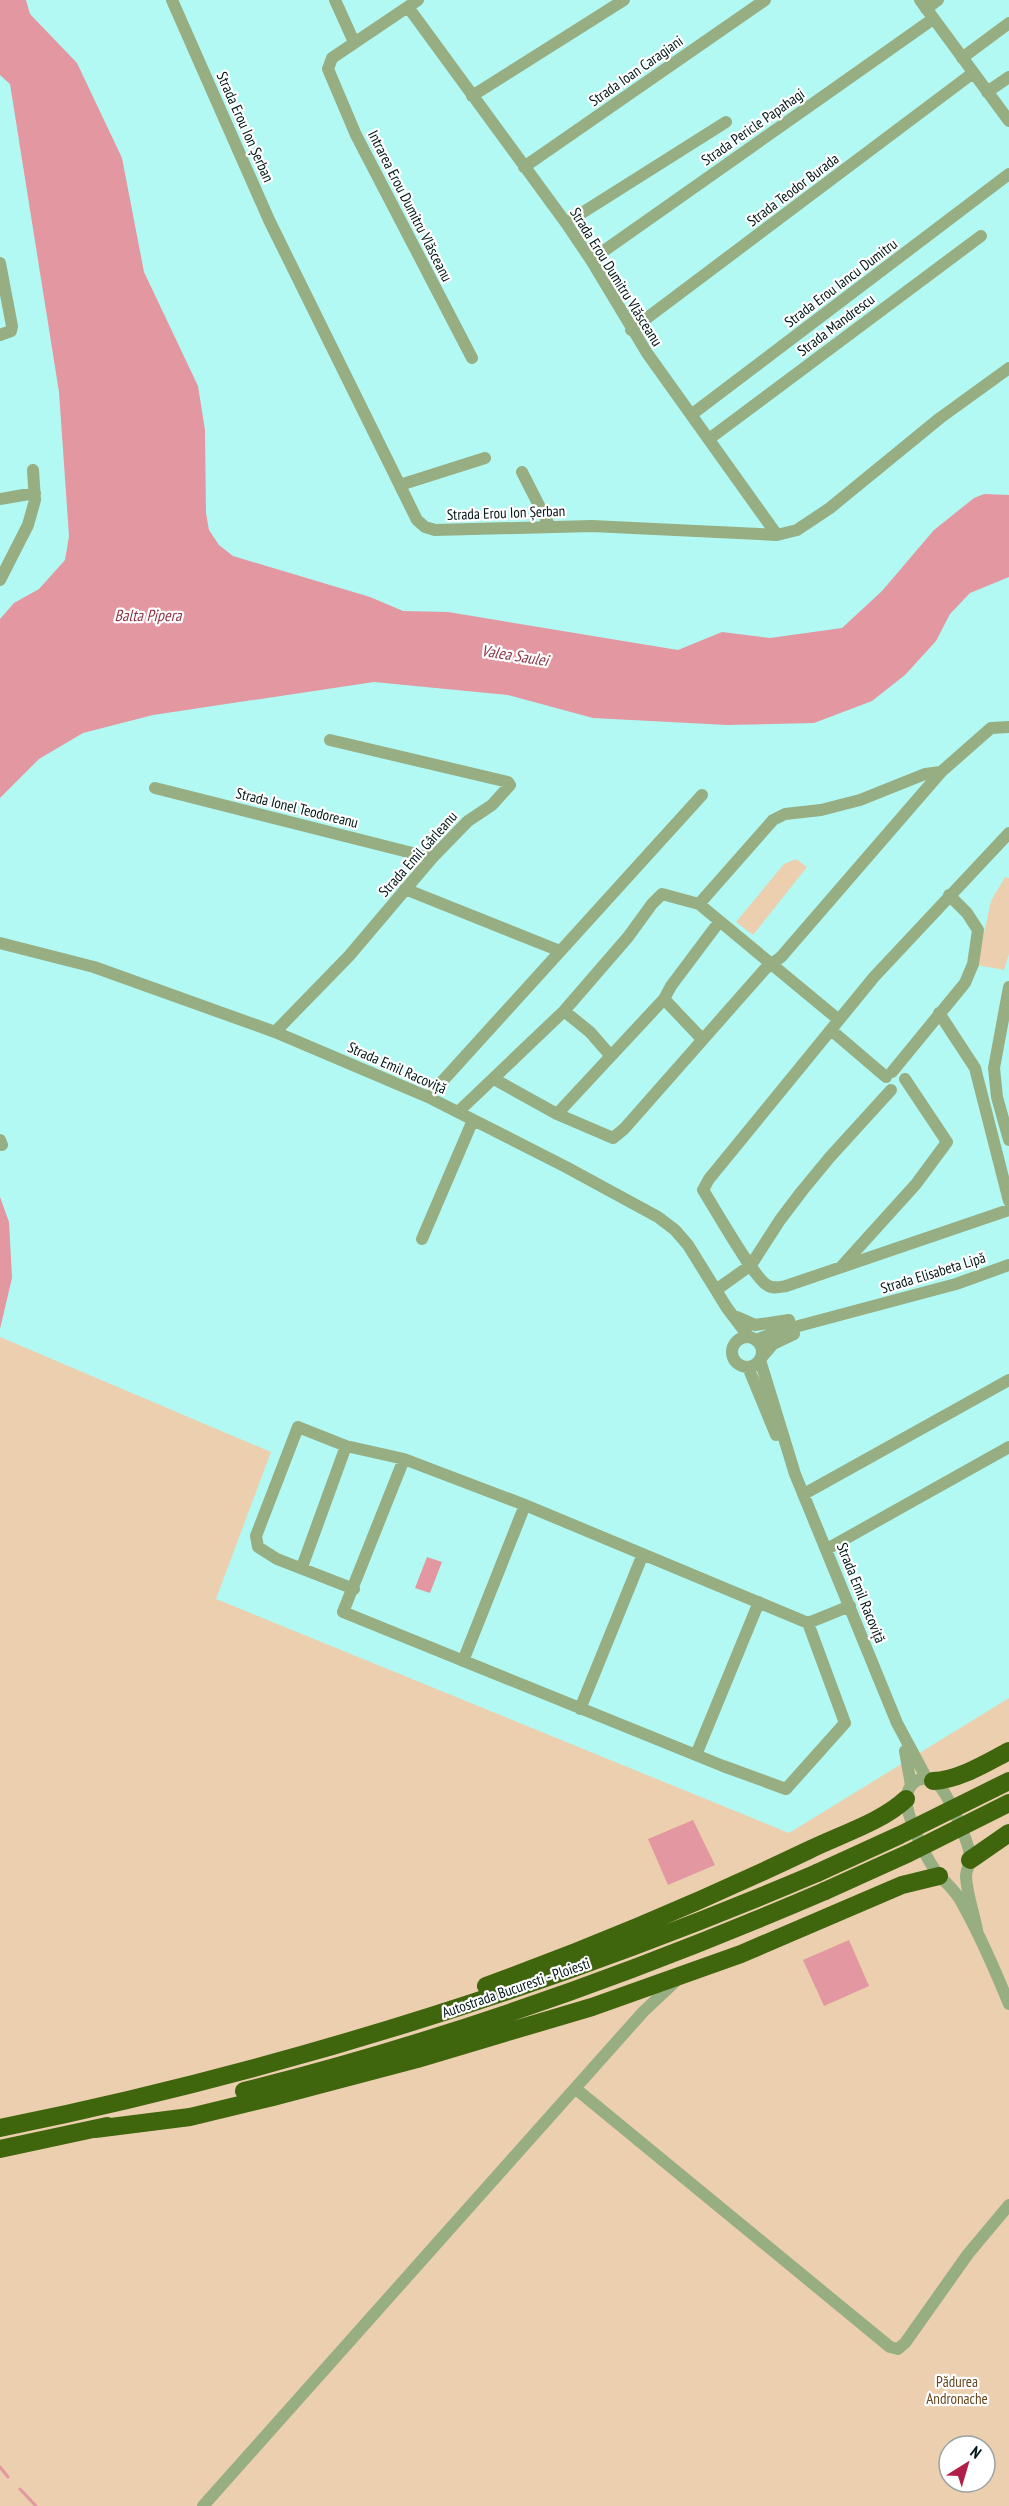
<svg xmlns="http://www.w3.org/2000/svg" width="1009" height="2506" viewBox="0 0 1009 2506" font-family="'PT Sans Narrow',sans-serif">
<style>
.green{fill:#eccfae;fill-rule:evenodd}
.water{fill:#e297a1}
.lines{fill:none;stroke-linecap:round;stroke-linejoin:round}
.stream{stroke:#e297a1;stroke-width:3}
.minor{stroke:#96ae82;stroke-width:12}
.highway{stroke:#3f650d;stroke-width:18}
.highway-bridge{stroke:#3f650d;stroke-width:18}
.labels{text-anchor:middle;stroke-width:4.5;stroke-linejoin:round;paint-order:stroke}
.street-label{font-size:15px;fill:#001817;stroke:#fff}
.park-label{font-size:15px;fill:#67471d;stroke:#fff}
.water-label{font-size:16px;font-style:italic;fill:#8d3546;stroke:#fff}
</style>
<rect width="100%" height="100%" fill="#b2f9f4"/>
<path class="green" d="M796 859 807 867 753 935 736 922 784 864Z
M1005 877 1009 878V954L1004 970 977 965 991 901Z
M0 1337 271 1452 216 1599 789 1833 1009 1698V2506H0ZM949 2446H985V2482H949Z"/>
<path class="water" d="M0 0H26L30 14 77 63 122 158 144 272 198 386 205 430 206 513 209 530 219 545 233 556 370 597 403 611 448 612 678 650 722 632 770 638 842 628 882 591 934 530 974 498 984 494 1009 495V577L970 593 950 614 936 641 905 675 872 701 814 723 727 725 593 718 508 695 374 682 153 715 83 733 39 759 0 798V619L14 603 39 589 65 560 69 536 59 392 10 84 0 75Z
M0 1197 9 1222 12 1278 0 1329Z
M427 1557 442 1562 430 1593 415 1588Z
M693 1820 715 1865 668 1885 648 1839Z
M849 1940 869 1986 824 2006 803 1960Z"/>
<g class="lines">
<path class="stream" d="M0 2467 8 2477
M20 2489 36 2506"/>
<path class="minor" d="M172 0 269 220 417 520 425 527 435 530 592 526 777 535 797 530 830 508 940 418 1009 368
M335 0 354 42
M418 0 332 58 328 69 356 135 472 358
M920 0 1009 121
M408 7 566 223 591 260 647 353 777 535
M926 9 938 0
M962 58 1009 23
M987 92 1009 77
M472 96 624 0
M524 167 765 0
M566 223 726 122
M591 260 933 19
M0 263 12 326 11 331 0 335
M631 330 973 73
M691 415 1009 174
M709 439 981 236
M522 472 550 527
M400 485 485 458
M0 499 35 493
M0 580 28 525 35 500 33 470
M155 788 432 858
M1009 833 874 977 709 1179 703 1190C714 1207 753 1277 767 1285 772 1289 780 1287 786 1286L1009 1210
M405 889 560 951
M699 904 773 820 785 814 821 810 860 800 925 774 941 772
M0 943 94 967 275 1032 428 1097 566 1167 658 1217 675 1230 688 1245 727 1308 749 1337
M1009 987 994 1068 997 1097 1009 1140
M664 999 702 1039
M564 1011 590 1032 610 1055
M939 1013 975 1068 1009 1201
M831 1030 886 1077
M275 1032 349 956 432 858 468 821 492 805 510 785 508 782 330 740
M892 1072 965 983 973 964 978 930 967 913 949 895
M494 1079 557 1114 613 1138 624 1129 765 969 781 957 941 772 991 728 1009 727
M428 1097 702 795
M458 1112 564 1011 628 937 652 904 662 894 699 904 839 1020
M557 1114 664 999 671 986 719 922
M0 1140 2 1145
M422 1239 473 1120
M841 1267 916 1184 947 1142 905 1079
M716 1290 751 1265 780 1220 802 1191 830 1157 891 1090
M737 1317 755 1325 789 1320
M732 1352a15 15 0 1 1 30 0a15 15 0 1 1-30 0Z
M756 1340 776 1332 956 1284 1009 1265
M761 1358 773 1344 794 1334
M760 1360 795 1474 897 1723 927 1779
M748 1367 776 1435
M404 1459 343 1612 723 1766 786 1789 845 1723 808 1623
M804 1494 1009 1380
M827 1549 1009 1447
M302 1567 346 1446
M354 1589 277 1559 258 1547 256 1536 298 1427 346 1446 404 1459 525 1505 808 1623 850 1606
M463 1661 525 1505
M580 1709 643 1554
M905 1751 911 1785
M696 1755 759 1602
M977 1930C974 1914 967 1894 966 1877 966 1869 971 1863 970 1855 968 1841 950 1799 941 1788 937 1782 929 1778 922 1779 914 1780 909 1787 907 1794 903 1811 925 1856 935 1870 944 1883 955 1888 963 1905 981 1937 995 1970 1009 2004
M576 2089 890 2347 898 2349 905 2343 968 2254 1009 2205
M203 2506 643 2012 676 1981"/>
<path class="highway" d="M933 1781C959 1780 986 1763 1009 1751
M970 1860 1009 1833
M486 1986C596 1946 704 1900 809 1850 839 1835 882 1822 906 1799
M244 2091C442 2042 637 1972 825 1891
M0 2128C280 2071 554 1985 817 1873
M95 2129 190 2117 273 2097 417 2059 592 2007 741 1954 902 1885 939 1876
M0 2149 107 2126"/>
<path class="highway-bridge" d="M817 1873 900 1835 1009 1781
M825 1891 909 1853 1009 1803"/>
</g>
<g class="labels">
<g class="street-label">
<text transform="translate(636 71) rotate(-35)" y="5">Strada Ioan Caragiani</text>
<text transform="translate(245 127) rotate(66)" y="5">Strada Erou Ion Șerban</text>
<text transform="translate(753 127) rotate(-35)" y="5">Strada Pericle Papahagi</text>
<text transform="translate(793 190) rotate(-37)" y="5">Strada Teodor Burada</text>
<text transform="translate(410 206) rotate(63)" y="5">Intrarea Erou Dumitru Vlăsceanu</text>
<text transform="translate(616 277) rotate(58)" y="5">Strada Erou Dumitru Vlăsceanu</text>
<text transform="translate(841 283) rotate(-37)" y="5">Strada Erou Iancu Dumitru</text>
<text transform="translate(836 325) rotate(-37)" y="5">Strada Mandrescu</text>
<text transform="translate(506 513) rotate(-2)" y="5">Strada Erou Ion Șerban</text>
<text transform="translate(297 808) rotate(14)" y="5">Strada Ionel Teodoreanu</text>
<text transform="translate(418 854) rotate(-48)" y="5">Strada Emil Gârleanu</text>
<text transform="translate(397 1068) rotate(24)" y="5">Strada Emil Racoviță</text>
<text transform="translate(933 1273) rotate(-17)" y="5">Strada Elisabeta Lipă</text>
<text transform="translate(861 1593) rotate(68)" y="5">Strada Emil Racoviță</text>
<text transform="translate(516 1988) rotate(-19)" y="5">Autostrada Bucuresti - Ploiesti</text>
</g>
<g class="park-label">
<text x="957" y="2387">Pădurea<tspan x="957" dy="17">Andronache</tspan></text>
</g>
<g class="water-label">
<text x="148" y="621">Balta Pipera</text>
<text transform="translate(515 655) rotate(9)" y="6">Valea Saulei</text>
</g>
</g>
<g transform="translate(967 2464) rotate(37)"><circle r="28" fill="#ffffff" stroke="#99a3a2" stroke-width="1.5"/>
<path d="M0-4.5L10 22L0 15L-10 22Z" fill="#b11f48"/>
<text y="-9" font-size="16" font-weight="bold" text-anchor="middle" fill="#001817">N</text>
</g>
</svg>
